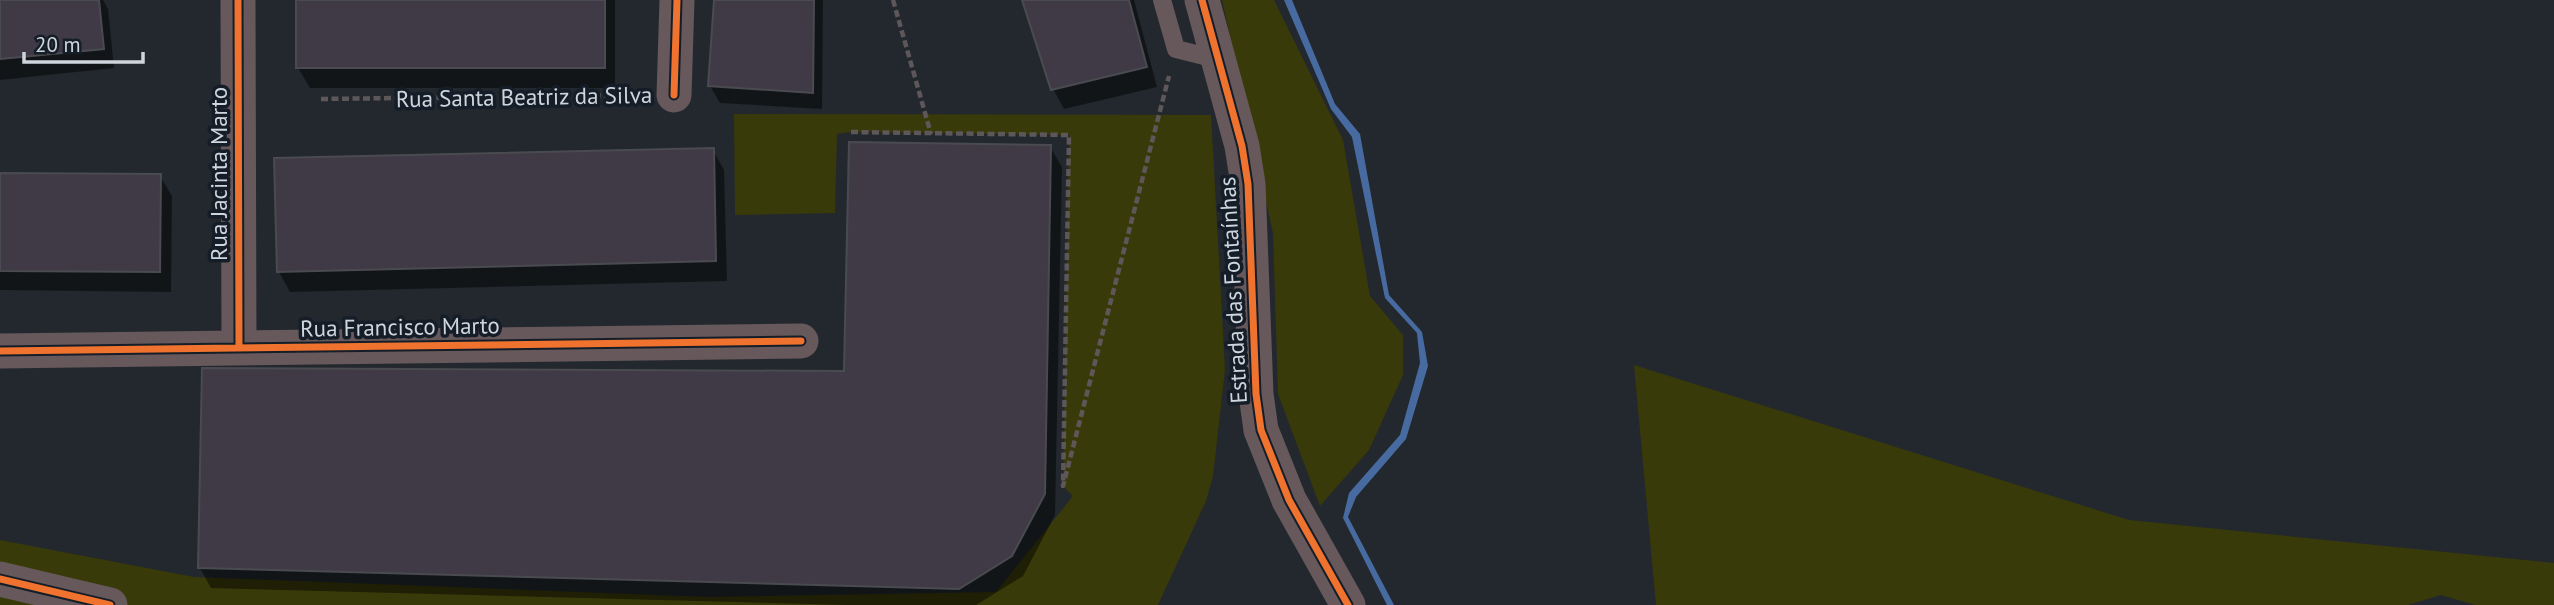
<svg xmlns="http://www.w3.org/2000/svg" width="2554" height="605" viewBox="0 0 2554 605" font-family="'PT Sans',sans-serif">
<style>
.green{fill:#393a09}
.water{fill:#476ba0}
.shadow{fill:#0007}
.building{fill:#403a47;stroke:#4a4b50;stroke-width:2}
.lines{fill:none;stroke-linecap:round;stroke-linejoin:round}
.path{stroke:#5e575a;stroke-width:4.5;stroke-dasharray:7 3.5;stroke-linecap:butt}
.lane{stroke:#66585b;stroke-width:18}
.street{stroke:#66585b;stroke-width:35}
.cycleway-casing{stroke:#151e28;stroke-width:11}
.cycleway{stroke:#ef722f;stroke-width:7}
.labels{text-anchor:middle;stroke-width:7;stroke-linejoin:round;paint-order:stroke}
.street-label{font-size:23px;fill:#cfd5dc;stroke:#151e28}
</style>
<rect width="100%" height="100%" fill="#23282e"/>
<path class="green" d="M1222 0H1274L1343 140 1370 296 1403 335V375L1369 450 1320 506 1278 394 1273 233Z
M734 114 1211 115 1225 370 1213 476 1206 501 1158 605H0V540L194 577 708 597 996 592 1073 496 1063 486 1069 135 851 132 837 134 835 213 735 215Z
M1634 365 2129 520 2554 563V605H2475L2441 595 2408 605H1656Z"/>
<path class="water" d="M1284 0H1292L1335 104 1360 134 1389 295 1422 332 1428 366 1406 439 1356 497 1348 517 1394 605H1387L1343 518 1349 493 1400 435 1420 363 1417 333 1385 298 1352 137 1331 109Z"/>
<path class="shadow" d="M0 0H103L108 9 114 68 0 80Z
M298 0H615V88H310L298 68Z
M715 0H823L822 109 720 103 710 86Z
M1024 0H1134L1157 87 1064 109 1053 89Z
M1050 147 1062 167 1055 515 1023 576 976 605H847L211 588 200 568 846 373Z
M713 150 724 170 727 281 290 292 279 272 276 160Z
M0 175 160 176 172 196 171 292 0 290Z"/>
<path class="building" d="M0 0H99L104 49 0 59Z
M296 0H605V68H296Z
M714 0H814L813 93 708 86Z
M1022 0H1129L1147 67 1051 90Z
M849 142 1051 145 1045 494 1012 556 959 589 198 568 202 368 844 371Z
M714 148 716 261 277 272 274 158Z
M0 173 161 174 160 272 0 271Z"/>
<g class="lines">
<path class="path" d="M893 0 931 134
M321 99 636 95
M851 132 1069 135 1063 486 1169 76"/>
<path class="lane" d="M1162 0 1176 49 1220 60"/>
<path class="street" d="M238 0 239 348
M1202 0 1242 146 1248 184 1256 394 1261 430 1289 500 1348 605
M674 95 677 0
M0 351 801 341
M0 579 110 605"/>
<defs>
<path id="cycleway" d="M238 0 239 348
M1202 0 1242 146 1248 184 1256 394 1261 430 1289 500 1348 605
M674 95 677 0
M0 351 801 341
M0 579 110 605"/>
</defs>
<use href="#cycleway" class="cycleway-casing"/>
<use href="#cycleway" class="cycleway"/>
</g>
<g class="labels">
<g class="street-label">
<text transform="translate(524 97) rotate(-1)" y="8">Rua Santa Beatriz da Silva</text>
<text transform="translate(219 174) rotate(-90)" y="8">Rua Jacinta Marto</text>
<text transform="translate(1233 290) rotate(-93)" y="8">Estrada das Fontaínhas</text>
<text transform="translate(400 327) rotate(-1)" y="8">Rua Francisco Marto</text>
</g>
</g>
<path d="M24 52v10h119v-10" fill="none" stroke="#cfd5dc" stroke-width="3.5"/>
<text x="35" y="52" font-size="21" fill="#cfd5dc" stroke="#151e28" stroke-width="5" paint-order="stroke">20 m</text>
</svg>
